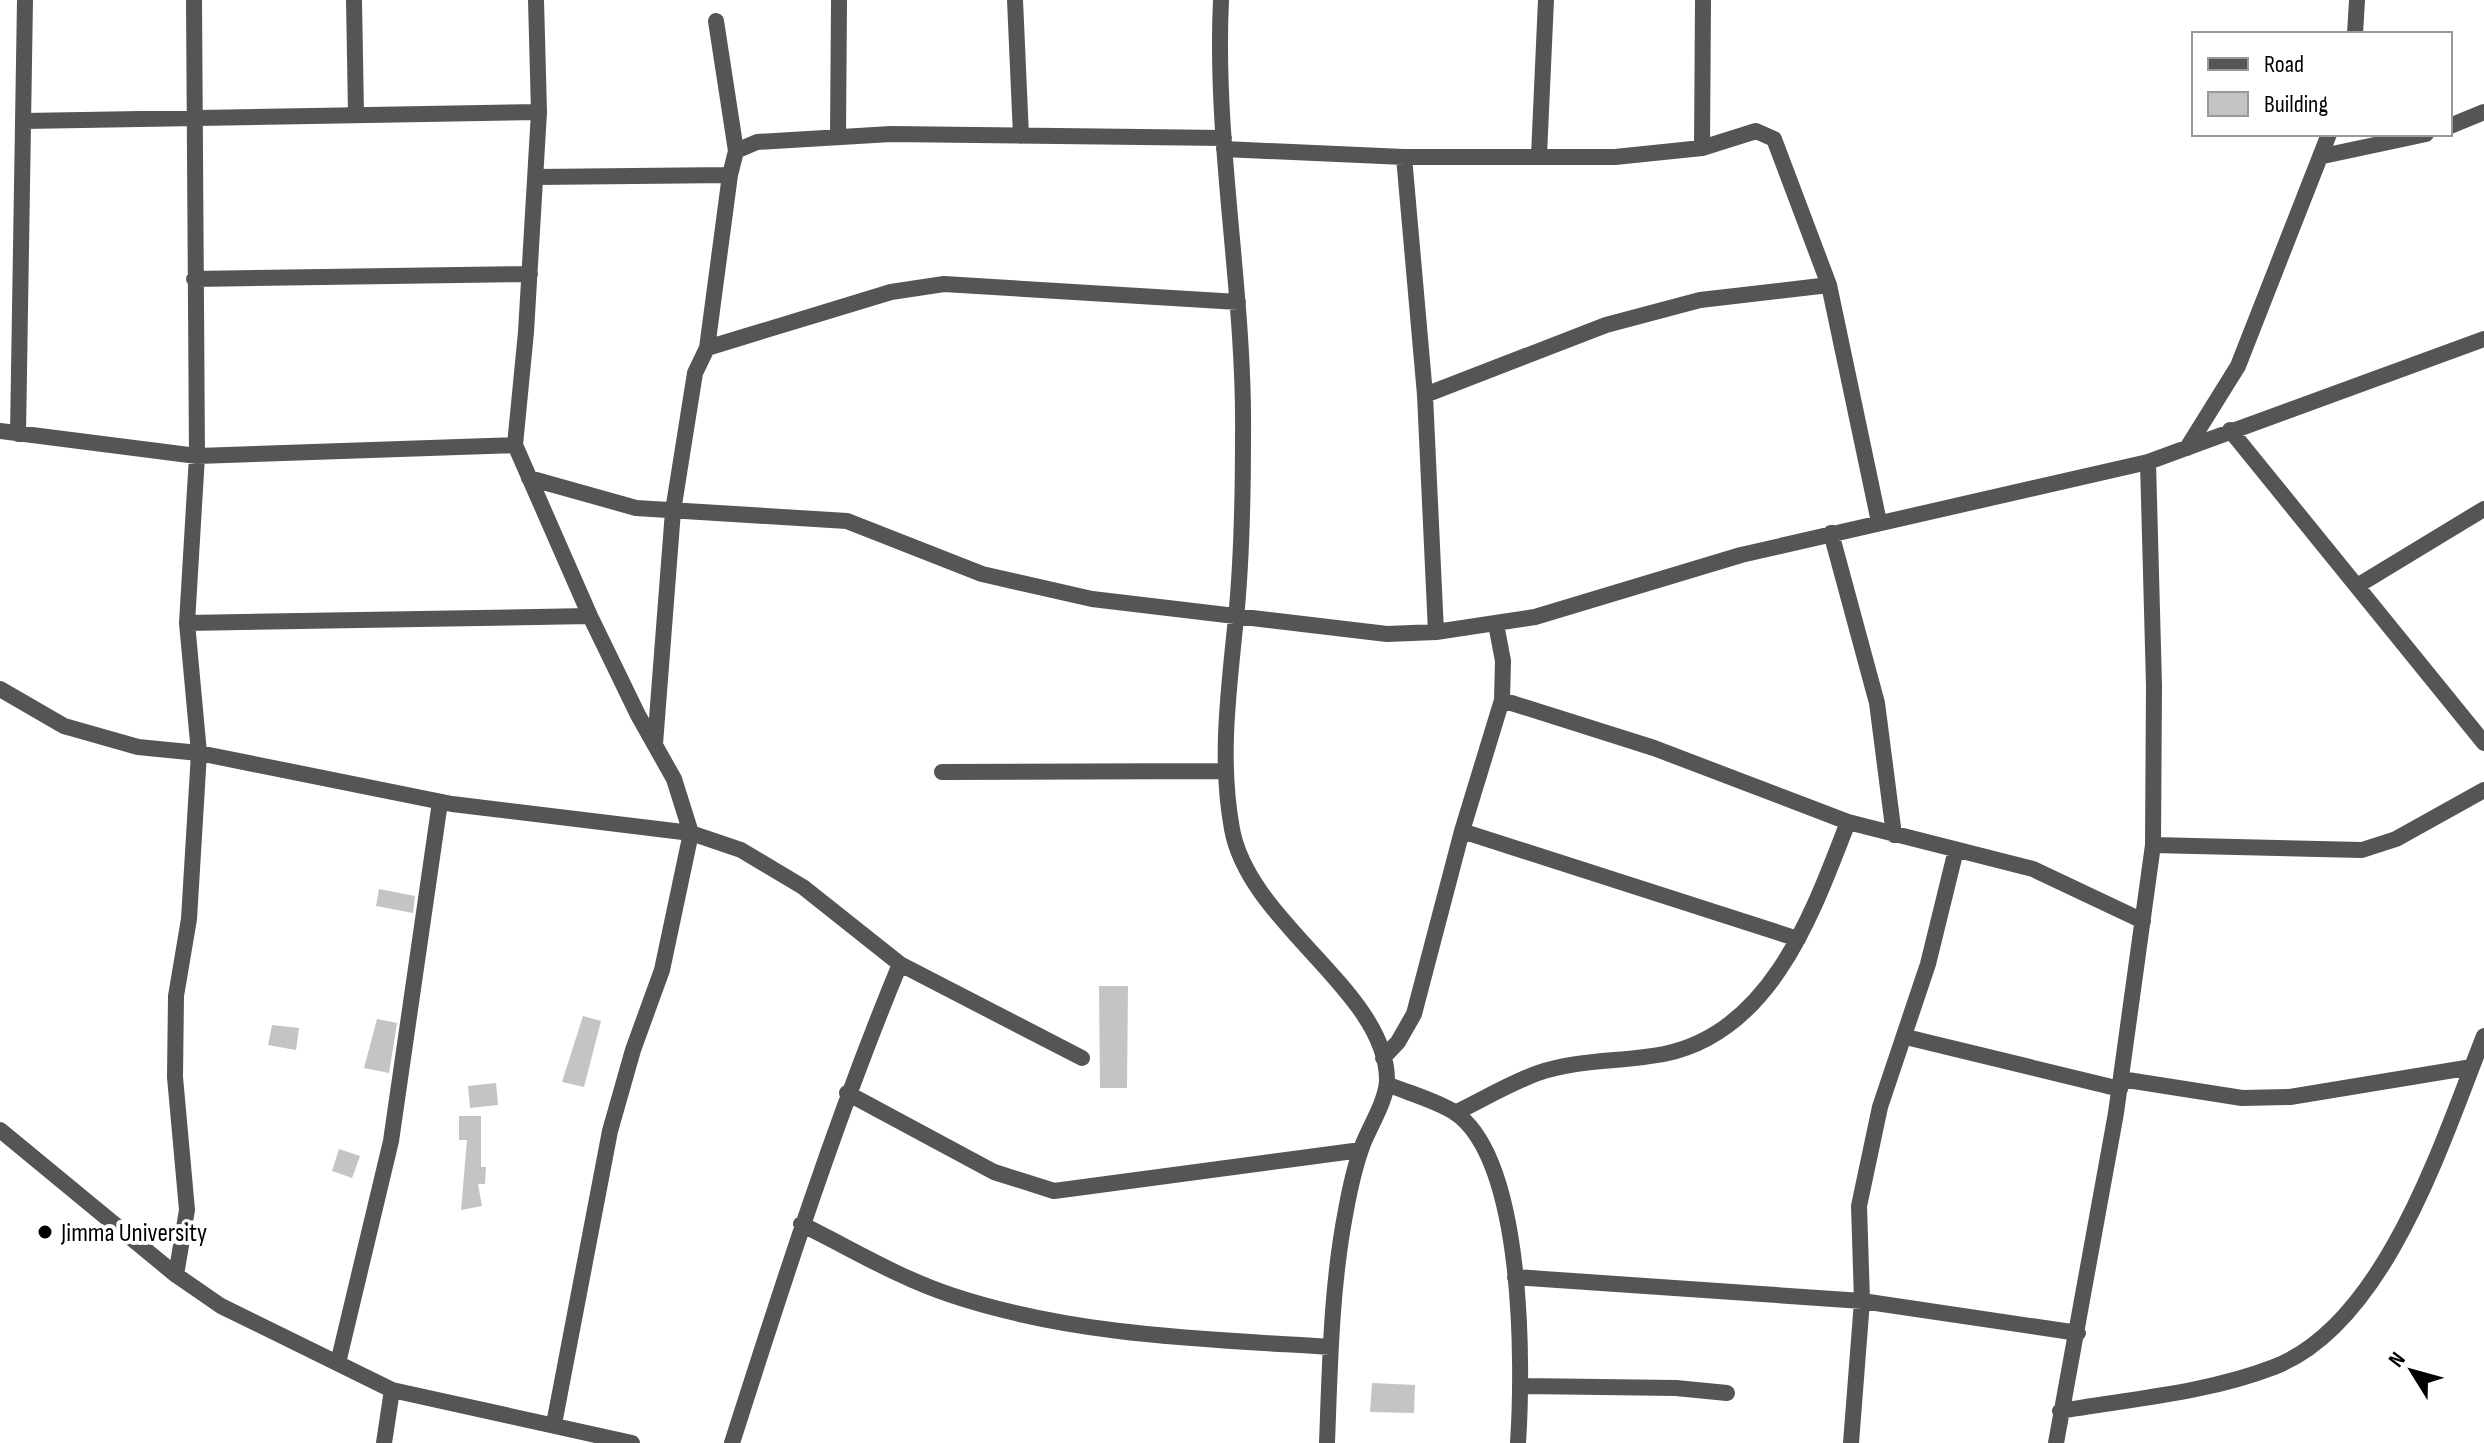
<svg xmlns="http://www.w3.org/2000/svg" width="2484" height="1443" viewBox="0 0 2484 1443" font-family="'Sofia Sans Condensed',sans-serif">
<style>
.building{fill:#c4c4c4}
.lines{fill:none;stroke-linecap:round;stroke-linejoin:round}
.street{stroke:#555;stroke-width:16}
.poi-dot{fill:#000;stroke:#fff;stroke-width:3}
.labels{text-anchor:middle;stroke-width:8;stroke-linejoin:round;paint-order:stroke}
.poi-label{font-size:26px;fill:#000;stroke:#fff;text-anchor:start}
</style>
<rect width="100%" height="100%" fill="#fff"/>
<path class="building" d="M379 889 415 896 413 913 376 906Z
M1099 986H1128L1127 1088H1100Z
M583 1016 601 1021 584 1087 562 1082Z
M377 1019 397 1023 389 1073 364 1068Z
M272 1025 299 1028 296 1050 268 1045Z
M496 1083 498 1105 470 1108 468 1086Z
M459 1116H481V1167H486L485 1184H478L482 1206 461 1210 467 1140H459Z
M339 1149 360 1156 352 1178 332 1171Z
M1372 1383 1415 1385 1414 1413 1370 1412Z"/>
<g class="lines">
<path class="street" d="M354 0 356 114
M536 0 539 112 526 332 515 445 590 616 638 715 674 779 691 833 662 970 633 1050 610 1131 554 1424
M1015 0 1021 136
M1221 0C1214 146 1245 291 1243 437 1243 497 1242 558 1236 618 1229 688 1219 759 1232 829 1249 924 1388 992 1387 1081 1386 1101 1370 1126 1363 1144 1355 1165 1350 1188 1346 1210 1331 1287 1330 1365 1327 1443
M2355 34 2357 0
M24 121 539 112
M2450 126 2484 112
M838 137 839 0
M1702 148 1703 0
M1224 149 1404 157H1615L1702 148 1756 131 1774 139 1829 285 1879 522
M736 151 757 142 891 134 1224 138
M1539 155 1546 0
M2323 156 2426 134
M1404 157 1425 395 1436 632
M536 177 730 175
M194 279 530 274
M707 348 891 292 944 284 1238 302
M1425 395 1606 325 1700 300 1829 285
M2230 430 2484 743
M0 431 197 456 515 445
M18 434 25 0
M2187 448 2238 366 2329 134
M529 478 636 508 847 521 982 574 1092 599 1387 634 1436 632 1535 617 1741 555 2148 462 2484 339
M1831 533 1877 703 1894 835
M2357 586 2484 509
M187 623 590 616
M0 689 64 726 138 747 199 753 452 804 691 833 741 850 803 887 900 964 1082 1058
M1502 700 1654 748 1848 822 2033 869 2143 921
M655 744 673 511 695 373 707 348 730 175 736 151 716 21
M942 772 1225 771
M1462 831 1798 939
M2153 845 2362 850 2396 839 2484 790
M1906 1037 2120 1089
M1383 1058 1398 1042 1414 1014 1462 831 1502 700 1503 661 1496 624
M2121 1079 2242 1098 2290 1097 2472 1067
M1387 1084C1408 1093 1435 1100 1454 1112 1525 1158 1523 1367 1518 1443
M847 1093 994 1172 1054 1191 1361 1150
M1455 1113C1482 1100 1510 1083 1538 1073 1579 1059 1622 1062 1664 1054 1772 1032 1813 912 1848 822
M0 1130 176 1275 221 1306 392 1390 632 1443
M801 1224C850 1248 899 1278 951 1295 1074 1336 1203 1339 1331 1347
M176 1275 187 1210 175 1077 176 996 189 919 199 753 187 623 197 456 194 0
M1515 1277 1862 1301 2078 1333
M338 1363 391 1141 440 802
M1522 1386 1676 1388 1727 1393
M2060 1411C2130 1399 2207 1393 2274 1367 2386 1324 2443 1139 2484 1036
M384 1443 392 1390
M732 1443C784 1280 835 1121 900 964
M1851 1443 1862 1301 1859 1206 1880 1107 1928 964 1956 850
M2056 1443 2116 1113 2153 845 2154 685 2148 462"/>
</g>
<circle class="poi-dot" cx="45" cy="1232" r="8"/>
<g class="labels">
<g class="poi-label">
<text x="61" y="1241">Jimma University</text>
</g>
</g>
<rect x="2192" y="32" width="260" height="104" fill="#ffffff" stroke="#999999" stroke-width="2"/>
<rect x="2208" y="58" width="40" height="12" fill="#555555" stroke="#999999" stroke-width="2"/>
<text x="2264" y="72" font-size="24" fill="#000000">Road</text>
<rect x="2208" y="92" width="40" height="24" fill="#c4c4c4" stroke="#999999" stroke-width="2"/>
<text x="2264" y="112" font-size="24" fill="#000000">Building</text>
<g transform="translate(2412 1371) rotate(307)" stroke="#ffffff" stroke-width="6" paint-order="stroke">
<path d="M0-6L14 30L0 20L-14 30Z" fill="#000000"/>
<text y="-12" font-size="22" font-weight="bold" text-anchor="middle" fill="#000000">N</text>
</g>
</svg>
